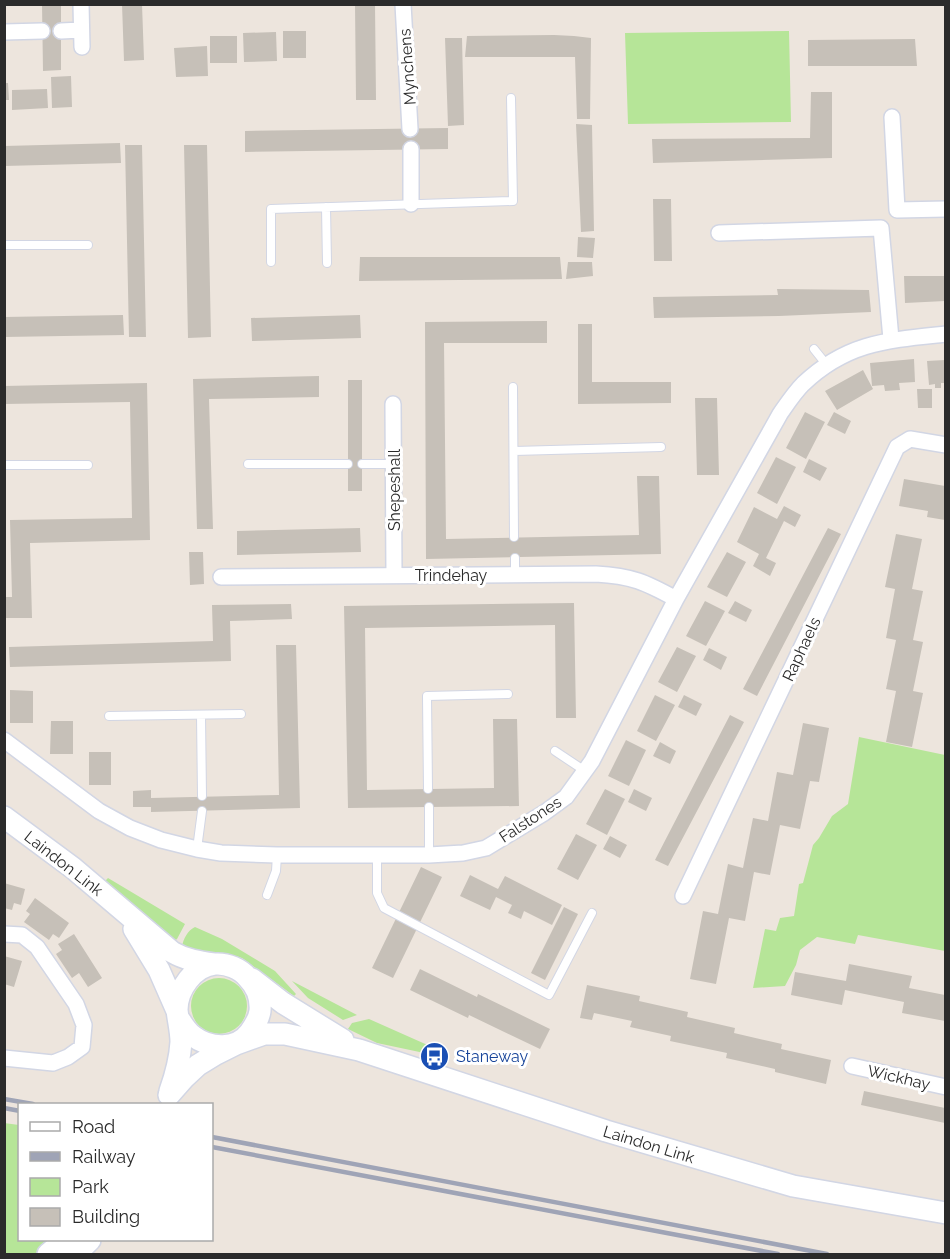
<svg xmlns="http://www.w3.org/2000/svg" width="950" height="1259" viewBox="0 0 950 1259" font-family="Raleway,sans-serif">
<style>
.green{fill:#b6e598}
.building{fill:#c6c0b8}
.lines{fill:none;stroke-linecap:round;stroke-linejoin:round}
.lane-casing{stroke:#d2d6e4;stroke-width:10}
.street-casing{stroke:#d2d6e4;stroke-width:18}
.secondary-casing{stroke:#d2d6e4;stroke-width:24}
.lane{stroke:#fff;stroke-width:8}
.street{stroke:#fff;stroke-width:15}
.secondary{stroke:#fff;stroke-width:21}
.rail{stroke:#9fa4b6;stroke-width:4.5}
.labels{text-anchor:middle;stroke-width:6;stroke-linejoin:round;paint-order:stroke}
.street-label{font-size:16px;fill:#2b2b2b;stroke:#fff}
.transit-label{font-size:16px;fill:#164399;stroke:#fff;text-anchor:start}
</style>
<rect width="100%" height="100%" fill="#ede5dd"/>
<path class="green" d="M789 31 791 122 628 124 625 33Z
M859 737 945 755V951L858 935 855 944 817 937 800 950 796 965 785 986 753 988 765 929 776 931 780 918 794 916 799 884 803 883 813 845 819 838 832 816 848 804Z
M108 878 185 924 177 939 171 943 105 881Z
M195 927 222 939 275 971 296 994 294 996 242 958 230 955 202 954 182 947C183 939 188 930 195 927Z
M191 1006a28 28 0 1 1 56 0a28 28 0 1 1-56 0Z
M292 981 357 1015 343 1020 308 998Z
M369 1019 432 1047 429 1054 377 1043 348 1029 352 1023Z
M4 1123 19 1125 20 1240H65L48 1254H5Z"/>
<path class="building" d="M42 4H61V70L43 71Z
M122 4H142L144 60 124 61Z
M355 4H375L376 100H356Z
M283 31H306V58H283Z
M276 32 277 61 244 62 243 33Z
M210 36H237V63H210Z
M467 36 554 35 574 36 591 38 590 119H577L575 57H465Z
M445 38H462L464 125 448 126Z
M915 39 917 66H808V40Z
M207 46 208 76 176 77 174 48Z
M71 76 72 107 52 108 51 77Z
M4 83H8L9 100H4Z
M47 89 48 108 12 110V90Z
M811 92H832V158L653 163 652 139 810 138Z
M576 124 592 125 594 231 581 232Z
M448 128V149L245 152V131Z
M120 143 121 163 4 166V146Z
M125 145H142L146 337H129Z
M184 145H207L211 337 188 338Z
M653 199H671L672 261H654Z
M578 237 595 238 593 258 577 257Z
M360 257H560L562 279 359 281Z
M568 262H592L593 276 566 279Z
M904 276H945V301L905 303Z
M777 289 869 290 871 312 779 316 654 318 653 297 778 295Z
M123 315 124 335 4 337V317Z
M360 315 361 338 252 341 251 318Z
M547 321V343H444L446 539 639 535 637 476H659L661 554 426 559 425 322Z
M578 324H592V382H671V403L578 404Z
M914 359 915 382 899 383 900 390 885 391 884 385 872 386 870 363Z
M945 360V383H941V388H935V384L929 385 927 361Z
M863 370 873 389 837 410 825 391Z
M319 376V397L209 399 213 529H197L193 379Z
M348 380H362V491H348Z
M147 383 150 540 30 543 32 618H4V597H12L10 520 132 518 130 402 4 404V386Z
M917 389H932V408H918Z
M695 398H717L719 475H697Z
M805 412 825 422 806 459 786 448Z
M834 412 851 421 845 434 827 425Z
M776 457 796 467 777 504 757 493Z
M809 459 827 468 820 481 803 472Z
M904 479 945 486V520L927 517 928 511 899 506Z
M784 506 801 515 795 527 784 521 766 558 776 563 770 576 753 566 759 554 737 542 754 507 777 519Z
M360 528 361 552 237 555V531Z
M828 528 841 534 757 696 743 689Z
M896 534 922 539 912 589 923 591 913 640 923 642 913 691 923 693 912 747 886 742 896 691 886 689 896 640 886 638 895 589 885 587Z
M189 552H203L204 584 190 585Z
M727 552 746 562 727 597 707 587Z
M705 601 725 611 706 646 686 636Z
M735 601 752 610 746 622 728 613Z
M574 603 576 718H556L555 625 365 628 367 790 494 788 493 719H517L519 806 348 808 344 606Z
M291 604 292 619 230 621 231 661 10 667 9 647 213 641 212 605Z
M276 645H296L300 808 151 812V807H133V791L151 790V798L279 795Z
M677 647 696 656 677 692 658 682Z
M709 648 727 657 721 670 703 660Z
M10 690 33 691V723H10Z
M655 695 675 705 656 741 637 731Z
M684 695 702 704 696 716 678 707Z
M730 715 744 722 668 866 655 860Z
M51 721H73V754H50Z
M803 723 829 728 819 782 810 781 800 829 780 825 770 875 754 872 745 921 729 918 716 984 690 979 703 911 718 914 728 864 743 868 753 818 768 821 777 772 793 775Z
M626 740 646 750 629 786 608 776Z
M660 742 676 751 670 764 653 756Z
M89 752H111V785H89Z
M605 789 625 799 607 835 586 824Z
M634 789 652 798 646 811 628 802Z
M576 834 597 845 578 880 557 869Z
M610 836 627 845 620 858 603 849Z
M421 867 442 877 393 978 372 968Z
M470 875 498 889 505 876 562 905 552 925 524 911 521 919 508 913 512 905 496 897 490 910 460 896Z
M4 883 25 889 21 905 14 903 12 910 4 908Z
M35 898 69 923 59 938 53 934 49 940 24 922 30 914 26 911Z
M564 907 578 914 545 980 531 973Z
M74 934 102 978 88 987 79 973 72 978 56 954 62 950 58 944Z
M4 956 22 961 14 987 4 984Z
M849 964 912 976 909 988 945 995V1021L902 1013 904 1002 845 990 842 1005 791 995 795 972 846 981Z
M420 969 477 997 478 994 550 1029 540 1049 469 1015 468 1018 410 990Z
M587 985 640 996 639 1001 688 1012 687 1017 735 1028 734 1033 782 1044 781 1049 831 1060 826 1084 775 1072V1069L726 1058 727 1053 670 1041 671 1036 630 1027 632 1021 594 1013 592 1020 580 1018Z
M864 1091 945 1108V1123L861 1105Z"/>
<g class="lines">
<defs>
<path id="lane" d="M326 207 327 263
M4 245H88
M271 262V209L513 201 511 98
M814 349 826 364
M513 387 514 537
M514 451 661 447
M248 464H348
M362 464H394
M4 465H88
M515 558V574
M201 715 202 796
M109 716 241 714
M555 751 585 771
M428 789 427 696 508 694
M429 807V855
M197 849 202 811
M377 855V893L384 908 549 995 592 913
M267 895 276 871 277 855"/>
<path id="street" d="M81 4 82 47
M403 4 410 129
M61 31 81 30
M4 32 42 31
M892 117 897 210 946 209
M411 149V204
M719 233 881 228 891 339
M393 404 394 575
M221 577 596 574C632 576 645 582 676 599
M4 740 99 811 130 828 161 840 197 849 221 853 277 855H429L463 853 486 848 544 813 566 797 592 761 676 599 780 414C787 404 794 393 803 384 847 342 888 340 946 334
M683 896 897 447 910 439 946 445
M4 934 22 935 37 947 76 1004 84 1025 82 1047 68 1057 53 1063 4 1058
M852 1066 946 1087"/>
<path id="secondary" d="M4 817 73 868 172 952C186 960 199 962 214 964
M134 929 159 970 177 1011
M252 979 283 1003 343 1040
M170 1091C176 1074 180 1059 181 1042 181 1031 178 1020 177 1010 177 989 194 966 215 964 227 963 241 969 248 978 257 987 261 998 260 1011 259 1019 255 1025 250 1032 237 1050 210 1049 193 1036 187 1032 183 1025 179 1019
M169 1095 184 1078 198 1065 216 1054 236 1044 264 1034H285L359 1050 606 1131 793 1186 946 1213
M48 1254 65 1240
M76 1254 90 1240"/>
</defs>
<use href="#lane" class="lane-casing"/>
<use href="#street" class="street-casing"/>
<use href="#secondary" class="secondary-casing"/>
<use href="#lane" class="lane"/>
<use href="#street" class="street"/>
<use href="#secondary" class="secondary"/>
<path class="rail" d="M4 1099 33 1104
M4 1108 20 1111
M212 1137 827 1254
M212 1147 778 1254"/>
</g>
<defs>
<symbol id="bus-disc" viewBox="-11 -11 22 22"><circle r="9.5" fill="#1a4fb4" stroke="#fff"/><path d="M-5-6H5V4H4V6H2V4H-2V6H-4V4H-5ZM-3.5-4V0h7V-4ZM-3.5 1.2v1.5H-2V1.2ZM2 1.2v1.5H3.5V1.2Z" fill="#fff"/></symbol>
</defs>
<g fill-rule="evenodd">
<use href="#bus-disc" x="418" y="1040" width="33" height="33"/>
</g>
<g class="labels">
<g class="street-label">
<text transform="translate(407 67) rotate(-94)" y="6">Mynchens</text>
<text transform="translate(394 490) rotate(-90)" y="6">Shepeshall</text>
<text x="451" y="581">Trindehay</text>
<text transform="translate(801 649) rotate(-65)" y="6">Raphaels</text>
<text transform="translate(530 819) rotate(-33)" y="6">Falstones</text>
<text transform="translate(64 863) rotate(38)" y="6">Laindon Link</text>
<text transform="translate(899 1077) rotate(13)" y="6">Wickhay</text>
<text transform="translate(649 1144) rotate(17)" y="6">Laindon Link</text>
</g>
<g class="transit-label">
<text x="456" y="1062">Staneway</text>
</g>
</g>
<rect width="950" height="1259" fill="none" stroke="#2b2b2b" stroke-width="12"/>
<rect x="18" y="1103" width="195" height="138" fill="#ffffff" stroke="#aaaaaa" stroke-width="1.5"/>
<rect x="30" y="1122" width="30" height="9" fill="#ffffff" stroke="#aaaaaa" stroke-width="1.5"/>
<text x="72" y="1133" font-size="18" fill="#2b2b2b">Road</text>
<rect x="30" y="1152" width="30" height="9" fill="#9fa4b6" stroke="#aaaaaa" stroke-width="1.5"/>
<text x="72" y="1163" font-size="18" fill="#2b2b2b">Railway</text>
<rect x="30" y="1178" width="30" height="18" fill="#b6e598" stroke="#aaaaaa" stroke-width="1.5"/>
<text x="72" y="1193" font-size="18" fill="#2b2b2b">Park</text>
<rect x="30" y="1208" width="30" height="18" fill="#c6c0b8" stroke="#aaaaaa" stroke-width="1.5"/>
<text x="72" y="1223" font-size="18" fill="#2b2b2b">Building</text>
</svg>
